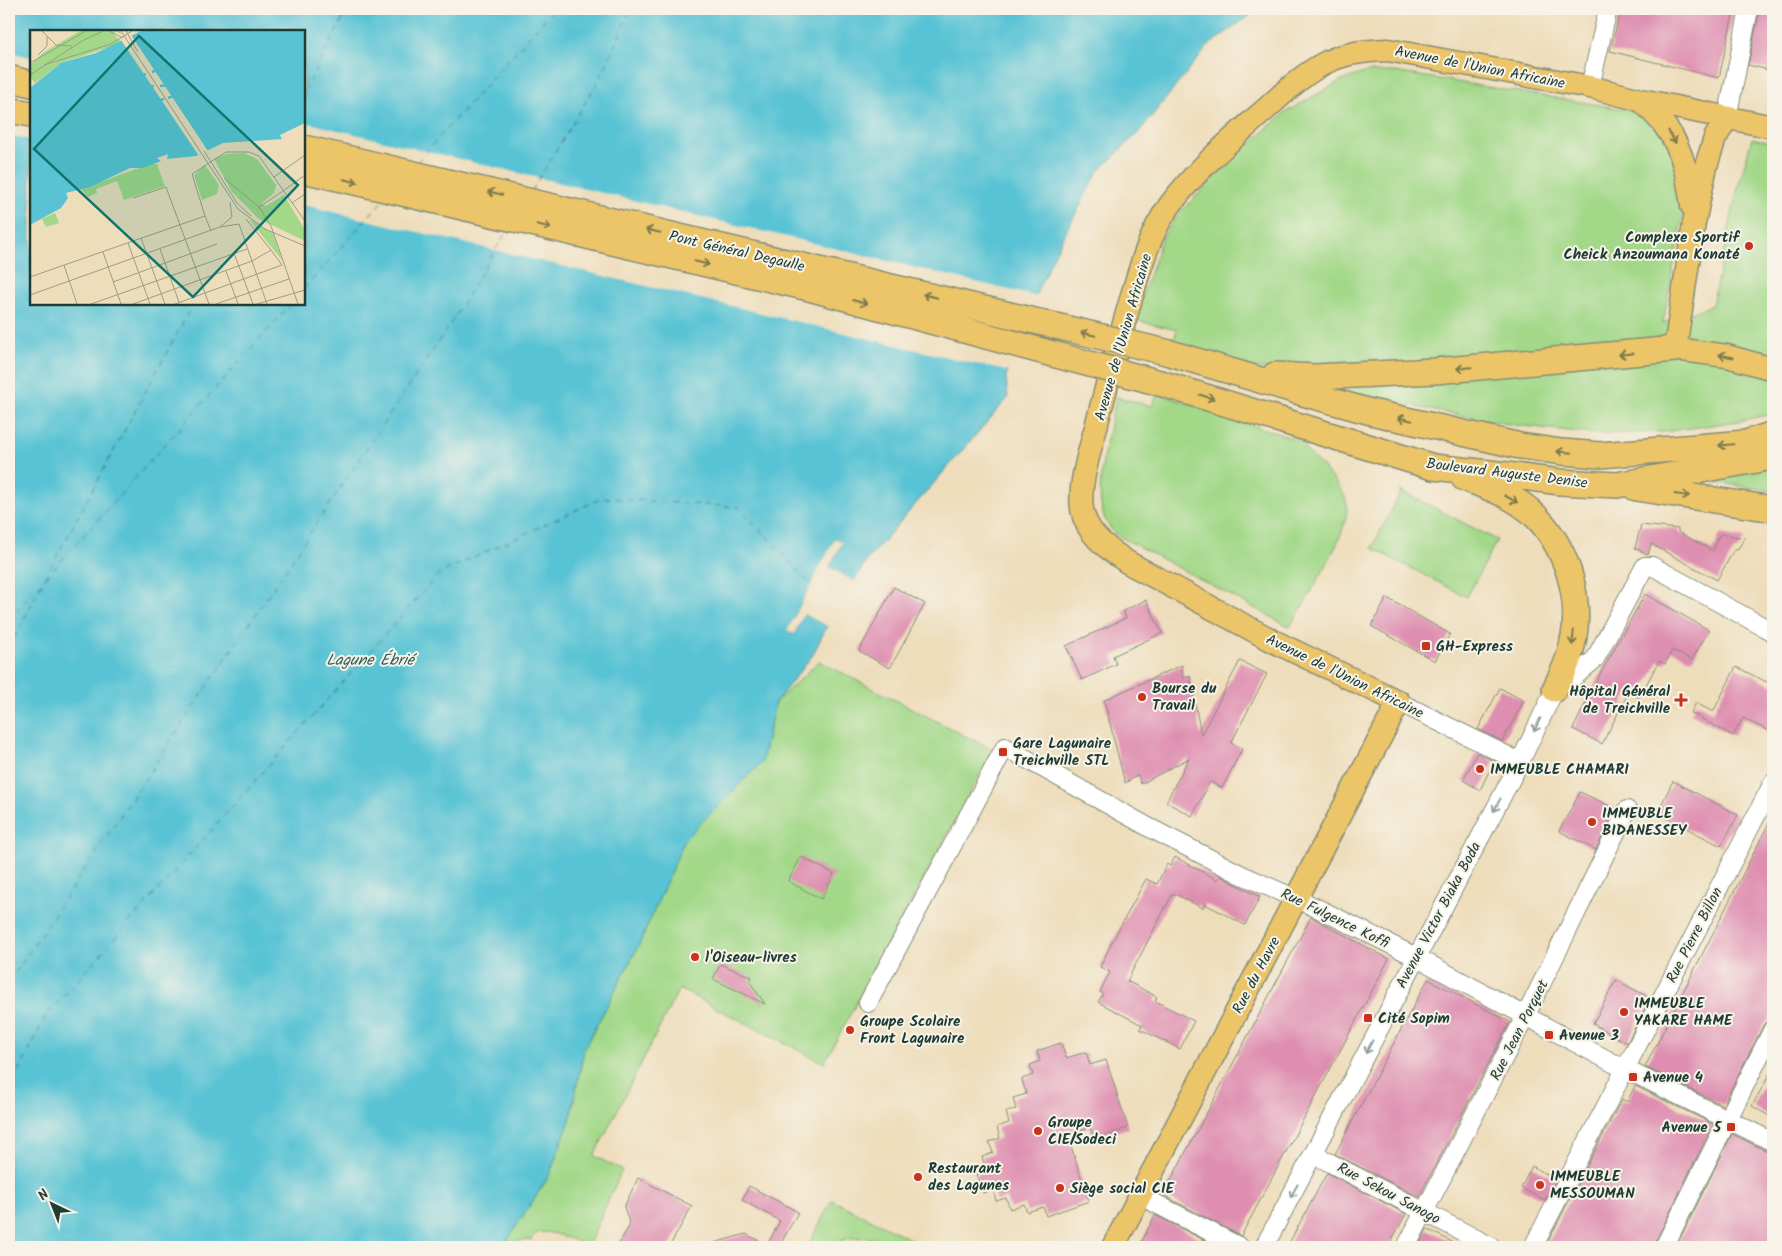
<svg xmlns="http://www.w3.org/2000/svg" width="1782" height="1256" viewBox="0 0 1782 1256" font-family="Kalam,sans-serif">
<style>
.green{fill:#a2d888;stroke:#608a5e}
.water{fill:#59c3d4;stroke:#3c8084;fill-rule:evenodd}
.pier{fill:#edb}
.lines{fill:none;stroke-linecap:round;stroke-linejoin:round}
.ferry{stroke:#2e5e5c;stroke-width:1;stroke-dasharray:6 5;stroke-linecap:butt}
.building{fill:#de8eb0}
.minor-casing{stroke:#868d78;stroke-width:20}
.major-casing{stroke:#868d78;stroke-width:25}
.highway-casing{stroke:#868d78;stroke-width:28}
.minor{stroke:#fff;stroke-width:18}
.major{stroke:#ecc569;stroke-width:22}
.highway{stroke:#ecc569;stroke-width:25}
.highway-bridge-casing{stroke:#868d78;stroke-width:28;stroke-linecap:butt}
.highway-bridge{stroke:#ecc569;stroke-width:25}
.oneway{stroke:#7b7a4c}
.oneway2{stroke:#8f9e9a}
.poi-dot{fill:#c8321e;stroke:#f7f3e8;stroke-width:2}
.labels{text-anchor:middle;stroke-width:4;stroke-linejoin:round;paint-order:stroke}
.street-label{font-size:15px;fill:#1f3d34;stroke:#f7f3e8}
.poi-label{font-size:15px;font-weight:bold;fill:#1f3d34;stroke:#f7f3e8;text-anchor:start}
.water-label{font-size:16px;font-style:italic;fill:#2e5e5c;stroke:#f7f3e8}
.inset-river{fill:none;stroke:#59c3d4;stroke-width:2.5}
.inset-road{fill:none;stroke:#9b9d85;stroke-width:1}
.view{fill:#0f766e;fill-opacity:0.15;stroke:#0f766e;stroke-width:2.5}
.inset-edge{fill:none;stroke:#1f3d34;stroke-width:2.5}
</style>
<rect width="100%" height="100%" fill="#f7f3e8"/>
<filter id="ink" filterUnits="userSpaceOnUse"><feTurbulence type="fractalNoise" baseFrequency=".02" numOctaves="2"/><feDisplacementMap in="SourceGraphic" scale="10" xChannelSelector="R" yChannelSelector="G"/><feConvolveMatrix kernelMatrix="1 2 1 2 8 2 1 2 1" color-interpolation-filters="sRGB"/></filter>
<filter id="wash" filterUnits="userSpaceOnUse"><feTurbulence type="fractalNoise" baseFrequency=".0096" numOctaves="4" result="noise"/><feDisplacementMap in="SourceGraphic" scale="20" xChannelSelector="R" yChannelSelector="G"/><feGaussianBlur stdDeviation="1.12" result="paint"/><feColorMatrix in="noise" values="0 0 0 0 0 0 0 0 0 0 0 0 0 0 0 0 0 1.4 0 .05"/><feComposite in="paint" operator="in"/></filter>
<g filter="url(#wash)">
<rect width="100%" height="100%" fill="#edb"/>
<path class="green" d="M1367 72H1395L1630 110 1650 121 1666 136 1685 204 1663 323 1712 305 1738 187 1752 138 1773 143V414L1738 421 1664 432 1596 434 1515 425 1425 409 1336 389 1316 371 1258 369 1173 343 1177 330 1134 320 1162 238 1178 214 1239 153 1286 112 1341 81Z
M1157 393 1307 443 1305 449C1316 461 1342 486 1346 500 1355 527 1305 601 1290 627L1115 534C1110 527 1104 520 1102 510 1095 480 1110 428 1116 397L1153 406Z
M1773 461V491L1677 476Z
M1401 491 1497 540 1467 597 1372 548Z
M819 661 993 750 824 1063 679 989 594 1156 622 1170 588 1246C577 1242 546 1227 536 1234 535 1234 531 1239 531 1240L506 1242 548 1178 570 1120 584 1049 640 943 685 838 762 762 775 703Z
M832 1200 912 1240 908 1247C896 1247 897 1246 886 1241 876 1238 865 1237 854 1238 834 1239 834 1255 810 1242Z"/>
<path class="water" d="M9 9H1253L1249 16 1209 45 1139 132 1098 172 1062 239 1038 289 1006 377 1008 398 867 560 854 581 829 567 842 542 835 538 787 631 794 634 804 614 827 626 812 656 775 703 762 762 685 839 640 943 584 1049 570 1120 548 1178 506 1242 488 1245 487 1247H9ZM31 31H304V304H31Z"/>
<path class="pier" d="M9 52 31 57V140L9 135Z
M304 122 1038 297 1010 372 304 205Z
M835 538 842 542 829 567 854 581 853 583 827 568 839 543 836 541 791 630 793 631 804 612 828 624 827 626 804 614 794 634 787 631Z"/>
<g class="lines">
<path class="ferry" d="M304 92 348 9
M417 162 554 9
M532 190 603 73 631 9
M304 289 383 200
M45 578 193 304
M9 619 291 304
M9 648 42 584
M9 982 449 326 508 229
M9 1092 46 1016 440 573 602 498 739 507 811 585"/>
</g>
<g id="blocks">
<path class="building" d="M1621 9H1734L1719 78 1610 51Z
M1760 9H1773V71L1748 65Z
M1641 525 1678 529V532L1713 551 1720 534 1745 538 1737 550H1734L1717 580 1651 544 1648 555 1635 548Z
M894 587 925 604 890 668 859 651Z
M1645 594 1709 630 1692 660 1672 650 1665 664 1659 661 1639 698 1629 692 1602 744 1573 729 1599 676Z
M1387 598 1450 634 1435 661 1371 626Z
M1146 600 1162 633 1113 656 1116 664 1082 680 1066 646 1126 618 1123 611Z
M1240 661 1267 674 1231 743 1242 749 1222 788 1210 782 1192 816 1166 802 1189 758 1141 784 1138 775 1125 783 1104 700 1182 665 1183 678 1190 676 1201 735Z
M1736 667 1773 685V733L1743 718 1733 736 1691 713 1696 703 1713 712Z
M1500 688 1524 701 1502 741 1478 729Z
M1477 753 1494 761 1480 790 1463 780Z
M1673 781 1738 815 1721 846 1657 813Z
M1580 792 1616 809 1596 850 1559 831Z
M1773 815V1012L1770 1019 1764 1024 1723 1105 1645 1067Z
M801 857 834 874 821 899 788 881Z
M1175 857 1218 880 1220 876 1260 897 1245 925 1205 904 1203 908 1173 893 1127 981 1157 997 1155 1001 1194 1021 1180 1049 1140 1029 1142 1025 1098 1002 1103 994 1100 992 1110 972 1100 967 1112 942 1146 879 1157 884 1167 864 1170 866Z
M1311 917 1389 959 1241 1236 1163 1195Z
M720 964 752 977 750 982 765 1004 713 979Z
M1428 979 1510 1022 1419 1197 1335 1154Z
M1616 980 1650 998 1627 1043 1593 1024Z
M1061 1043 1066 1058 1086 1052 1090 1065 1106 1060 1128 1128 1094 1139 1090 1127 1067 1134 1089 1201 1046 1216 1043 1207 1027 1212 1024 1204 1010 1209 1006 1198 996 1201 993 1190 983 1193 976 1174 987 1171 982 1157 993 1153 989 1142 1000 1138 997 1127 1009 1123 1006 1112 1016 1109 1013 1098 1026 1094 1022 1079 1033 1075 1030 1065 1040 1061 1037 1051Z
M1773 1068V1118L1752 1106Z
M1635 1086 1713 1124 1653 1247H1545L1622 1099 1627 1102Z
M1732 1134 1773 1154V1247H1676Z
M1532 1166 1556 1180 1545 1200 1521 1188Z
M1327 1173 1406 1214 1388 1247H1287Z
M638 1178 692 1206 669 1247H617L630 1225 624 1207Z
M749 1186 798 1212 779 1247H710V1244L746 1234 767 1245 780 1221 742 1200Z
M1155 1215 1217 1247H1139Z
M1427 1229 1462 1247H1418Z"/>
</g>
</g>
<g filter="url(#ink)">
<use href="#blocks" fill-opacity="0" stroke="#868d78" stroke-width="1"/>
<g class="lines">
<defs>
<path id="minor" d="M1590 87 1608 9
M1727 118 1749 9
M1399 702 1520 762
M868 1003 1005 747 1150 828 1242 875 1317 908 1416 957 1615 1064 1773 1142
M1313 1154 1492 1247
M1141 1196 1240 1247
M1264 1247 1520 762 1555 689 1573 678 1595 659 1645 566H1652L1773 632
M1406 1247 1525 1017 1627 810
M1533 1247 1773 783
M1664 1247 1773 1029"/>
<path id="major" d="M1641 100C1650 109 1660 119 1667 129 1684 152 1688 179 1692 206
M1727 118 1715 138 1706 166 1694 223 1675 349 1727 356 1773 369
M1113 1247 1399 702 1275 642 1127 562C1107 548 1086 534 1082 509 1078 484 1092 444 1098 419 1108 379 1119 339 1131 299 1140 268 1150 232 1170 205 1197 169 1232 139 1266 109 1285 92 1305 72 1329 61 1347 52 1368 51 1388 50L1590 87 1641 100 1773 127"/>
<path id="highway" d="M9 78 31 84
M9 110 31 114
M1170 353 1310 395 1371 412 1520 446 1562 452 1600 455 1672 449 1746 443 1773 434
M1275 375 1315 377 1435 371 1675 349
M1160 383 1433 467 1499 474 1560 482 1617 485 1773 457
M1464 478C1480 484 1498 490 1513 499 1562 527 1585 594 1572 646 1569 661 1562 675 1555 689
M1636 488 1773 509"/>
</defs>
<use href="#minor" class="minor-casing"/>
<use href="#major" class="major-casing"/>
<use href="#highway" class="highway-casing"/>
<use href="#minor" class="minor"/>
<use href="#major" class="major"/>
<use href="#highway" class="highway"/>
<defs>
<path id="highway-bridge" d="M304 148 1170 353
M304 170 805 287 1160 383"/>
</defs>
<use href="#highway-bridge" class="highway-bridge-casing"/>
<use href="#highway-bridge" class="highway-bridge"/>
</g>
<defs><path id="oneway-shaft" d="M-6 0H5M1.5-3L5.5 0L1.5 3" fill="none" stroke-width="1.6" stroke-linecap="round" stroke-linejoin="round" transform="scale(1.25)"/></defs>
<g class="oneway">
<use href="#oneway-shaft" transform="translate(1672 137) rotate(60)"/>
<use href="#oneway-shaft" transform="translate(351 181) rotate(13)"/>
<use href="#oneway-shaft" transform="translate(495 193) rotate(-167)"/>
<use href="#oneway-shaft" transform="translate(544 226) rotate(13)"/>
<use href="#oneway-shaft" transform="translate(653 231) rotate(-167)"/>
<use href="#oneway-shaft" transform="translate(702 263) rotate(13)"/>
<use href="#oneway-shaft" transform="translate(930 296) rotate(-167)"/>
<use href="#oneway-shaft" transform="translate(860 302) rotate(15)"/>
<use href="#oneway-shaft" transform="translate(1088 334) rotate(-167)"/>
<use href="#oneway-shaft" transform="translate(1626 354) rotate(174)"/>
<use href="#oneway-shaft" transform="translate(1726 356) rotate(-168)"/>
<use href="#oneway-shaft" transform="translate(1464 368) rotate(175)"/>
<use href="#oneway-shaft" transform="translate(1207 397) rotate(17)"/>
<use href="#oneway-shaft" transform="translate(1405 419) rotate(-167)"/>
<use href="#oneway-shaft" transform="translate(1726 445) rotate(175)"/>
<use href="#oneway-shaft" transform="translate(1564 452) rotate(-174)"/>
<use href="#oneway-shaft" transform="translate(1682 495) rotate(8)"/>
<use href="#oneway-shaft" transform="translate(1511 499) rotate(29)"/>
<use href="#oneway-shaft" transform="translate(1573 638) rotate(96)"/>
</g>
<g class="oneway2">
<use href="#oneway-shaft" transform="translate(1537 725) rotate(116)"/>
<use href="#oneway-shaft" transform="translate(1497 805) rotate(118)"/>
<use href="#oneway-shaft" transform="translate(1369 1047) rotate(118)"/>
<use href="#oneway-shaft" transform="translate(1294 1191) rotate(118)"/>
</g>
</g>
<g class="poi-dot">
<circle cx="1749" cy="246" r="5"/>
<rect x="1421" y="641" width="10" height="10" rx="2.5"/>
<circle cx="1142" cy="697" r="5"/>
<path d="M1678.5 692.5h5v5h5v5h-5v5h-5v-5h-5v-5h5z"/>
<rect x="998" y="747" width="10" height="10" rx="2.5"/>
<circle cx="1480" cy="769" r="5"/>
<circle cx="1592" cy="822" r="5"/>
<circle cx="695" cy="957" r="5"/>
<circle cx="1624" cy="1012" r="5"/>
<rect x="1363" y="1013" width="10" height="10" rx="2.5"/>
<circle cx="850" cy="1030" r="5"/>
<rect x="1544" y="1030" width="10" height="10" rx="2.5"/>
<rect x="1628" y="1072" width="10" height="10" rx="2.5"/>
<rect x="1726" y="1122" width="10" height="10" rx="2.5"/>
<circle cx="1038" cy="1131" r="5"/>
<circle cx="918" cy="1177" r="5"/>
<circle cx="1540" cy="1185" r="5"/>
<circle cx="1060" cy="1188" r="5"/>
</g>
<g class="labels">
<g class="street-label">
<text transform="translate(1480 67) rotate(11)" y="5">Avenue de l'Union Africaine</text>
<text transform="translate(737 251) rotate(13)" y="5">Pont Général Degaulle</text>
<text transform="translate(1123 337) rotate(-74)" y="5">Avenue de l'Union Africaine</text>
<text transform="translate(1507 473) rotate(7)" y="5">Boulevard Auguste Denise</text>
<text transform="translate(1345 676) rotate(26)" y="5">Avenue de l'Union Africaine</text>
<text transform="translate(1438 915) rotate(-62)" y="5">Avenue Victor Biaka Boda</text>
<text transform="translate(1335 918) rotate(26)" y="5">Rue Fulgence Koffi</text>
<text transform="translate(1694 935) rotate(-63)" y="5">Rue Pierre Billon</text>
<text transform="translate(1256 975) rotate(-62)" y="5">Rue du Havre</text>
<text transform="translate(1519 1030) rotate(-63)" y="5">Rue Jean Porquet</text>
<text transform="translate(1389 1193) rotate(28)" y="5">Rue Sekou Sanogo</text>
</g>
<g class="poi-label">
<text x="1739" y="242" text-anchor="end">Complexe Sportif<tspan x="1739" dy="17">Cheick Anzoumana Konaté</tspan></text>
<text x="1436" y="651">GH-Express</text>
<text x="1152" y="693">Bourse du<tspan x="1152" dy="17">Travail</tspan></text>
<text x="1670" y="696" text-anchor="end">Hôpital Général<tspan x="1670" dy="17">de Treichville</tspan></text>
<text x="1013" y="748">Gare Lagunaire<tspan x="1013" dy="17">Treichville STL</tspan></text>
<text x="1490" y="774">IMMEUBLE CHAMARI</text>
<text x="1602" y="818">IMMEUBLE<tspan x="1602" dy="17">BIDANESSEY</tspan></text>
<text x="705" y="962">l'Oiseau-livres</text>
<text x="1634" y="1008">IMMEUBLE<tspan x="1634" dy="17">YAKARE HAME</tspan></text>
<text x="1378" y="1023">Cité Sopim</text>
<text x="860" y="1026">Groupe Scolaire<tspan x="860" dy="17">Front Lagunaire</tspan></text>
<text x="1559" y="1040">Avenue 3</text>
<text x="1643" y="1082">Avenue 4</text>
<text x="1048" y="1127">Groupe<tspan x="1048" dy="17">CIE/Sodeci</tspan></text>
<text x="1721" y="1132" text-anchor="end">Avenue 5</text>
<text x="928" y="1173">Restaurant<tspan x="928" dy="17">des Lagunes</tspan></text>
<text x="1550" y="1181">IMMEUBLE<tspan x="1550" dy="17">MESSOUMAN</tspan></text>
<text x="1070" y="1193">Siège social CIE</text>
</g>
<g class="water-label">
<text x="370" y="665">Lagune Ébrié</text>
</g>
</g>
<g transform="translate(30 30)">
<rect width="275" height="275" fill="#edb"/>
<path d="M50 1H90L91 4 85 1 84 4 92 13 31 33 5 53 0 47V35L14 22ZM214 123 227 129 246 155 244 163 231 174 236 176 254 165 275 200V211L229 189 202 162 184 129 196 124ZM120 134H127L135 156 94 170 87 151 66 159 67 163 58 167 51 159ZM175 135 189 155 187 164 172 170 164 145ZM25 183 29 193 16 197 12 189ZM219 189 243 203 252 230Z" fill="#a2d888"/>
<path d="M111 1H275V93L250 105 252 109 193 113 166 126 137 129 138 124 127 128 131 131 113 138H100L60 157 36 163 38 168 31 178 0 195V58L31 33 66 23Z" fill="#59c3d4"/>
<path d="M101 5 103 8 178 121 169 126 91 10Z" fill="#edb"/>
<path class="inset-river" d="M122 42 234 1M130 56 163 53 221 20 275 2M67 61 116 44M0 68 124 56M138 68 275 16M0 89 61 63M0 101 134 69M0 112 28 101 100 94 121 101 133 113V126"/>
<path class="inset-road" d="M12 1 26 15 42 16M79 1 93 8M91 1 208 179 235 199 275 216M96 1 108 22M8 25 17 16V7M0 33 56 1M14 35 81 14 102 1M0 45 52 11 73 1M174 121 207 173 221 186M244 147 275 125M194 148 229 177M253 161 275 145M253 161 229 177 241 196 268 274M103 168 136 157 179 274M262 173 275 164M175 186 181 201M216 189 241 220M190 197 202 187 200 172M111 208 135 274M98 213 120 274M130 219 149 272M241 220 252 235M73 222 91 274M204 223 223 274M34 235 47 274M196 241 208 274M0 247 175 186 162 144 196 122H219L229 126 275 191M83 252 187 214M0 265 190 197 209 194 237 274M61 274 217 219M103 274 222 231 241 220M145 274 252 235M186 274 259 249M227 274 275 260"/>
<path class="view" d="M109 6 268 155 163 267 4 119Z"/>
<rect width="275" height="275" class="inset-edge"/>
</g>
<rect width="1782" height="1256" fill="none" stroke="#f7f3e8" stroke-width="30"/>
<g transform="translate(52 1204) rotate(317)" stroke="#f7f3e8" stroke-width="4" paint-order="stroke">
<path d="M0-4L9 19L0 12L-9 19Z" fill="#1f3d34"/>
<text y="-8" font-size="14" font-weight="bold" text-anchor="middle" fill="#1f3d34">N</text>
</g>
</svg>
